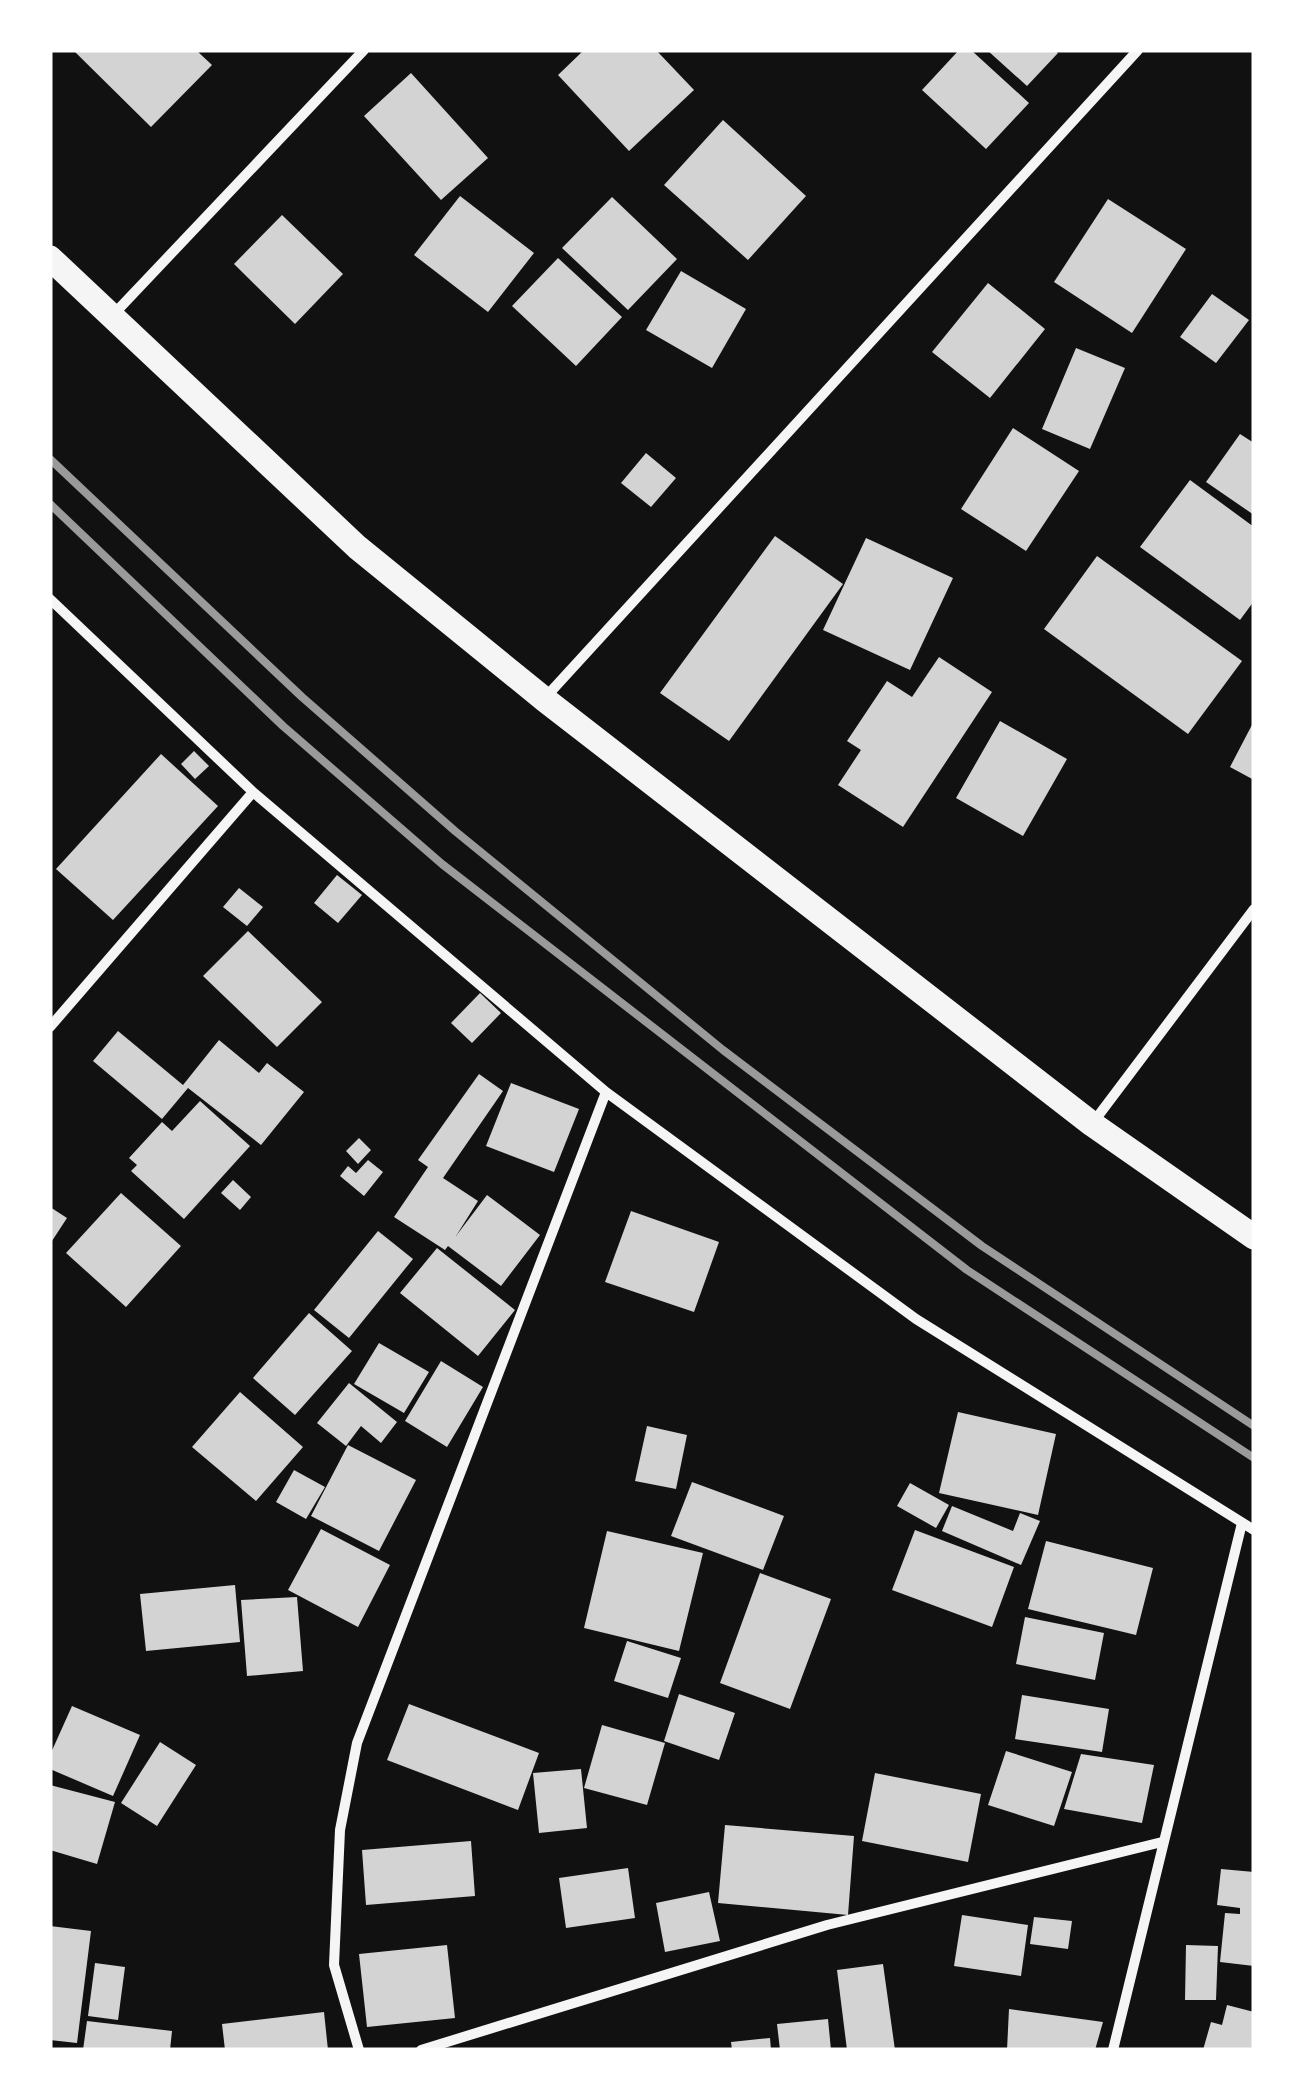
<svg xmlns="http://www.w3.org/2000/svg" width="1304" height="2100" viewBox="0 0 1304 2100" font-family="Overpass,sans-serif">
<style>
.building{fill:#d3d3d3}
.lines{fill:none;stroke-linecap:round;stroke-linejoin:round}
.minor{stroke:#f5f5f5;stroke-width:10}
.primary{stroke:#f5f5f5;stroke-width:25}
.rail{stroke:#9a9a9a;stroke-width:8}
</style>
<rect width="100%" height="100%" fill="#111"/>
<path class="building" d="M73 50H196L212 65 151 127Z
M584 50H656L694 90 629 151 558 75Z
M959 50H971L1029 103 986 149 922 90Z
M987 50H1054L1058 53 1027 86Z
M411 73 488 158 441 200 364 116Z
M723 120 806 196 748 260 664 185Z
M460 196 534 253 488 312 414 255Z
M612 197 677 259 628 310 562 248Z
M1108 199 1186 249 1132 333 1054 282Z
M282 215 343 274 295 324 234 264Z
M558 258 622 317 576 366 512 306Z
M681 271 746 309 712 368 646 330Z
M988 283 1045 329 990 398 932 352Z
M1212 294 1249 320 1216 363 1180 337Z
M1076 348 1125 368 1090 449 1042 429Z
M1013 428 1079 471 1026 551 961 509Z
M1240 434 1254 443V515L1206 482Z
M646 453 676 478 651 507 621 483Z
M1190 480 1254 527V601L1240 620 1140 547Z
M775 536 843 584 729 741 660 693Z
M866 538 953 578 910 670 823 630Z
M1097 556 1242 661 1188 734 1044 629Z
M939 657 992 692 903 827 838 785 861 750 847 741 887 681 912 697Z
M1000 721 1067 759 1023 836 956 798Z
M1254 721V780L1230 767Z
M194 751 209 766 195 779 181 764Z
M161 754 218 806 113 920 56 869Z
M337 875 362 895 338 923 314 903Z
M239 888 263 907 247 926 223 907Z
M248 931 322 1002 277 1047 203 976Z
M480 993 501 1013 472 1043 451 1023Z
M118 1031 183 1085 219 1040 259 1073 267 1063 304 1092 261 1145 188 1088 162 1119 93 1061Z
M479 1074 503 1091 443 1178 478 1201 456 1236 487 1195 540 1235 501 1286 448 1246 445 1250 394 1217 428 1167 418 1160Z
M511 1083 579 1109 554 1172 486 1146Z
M200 1101 250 1146 184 1219 131 1171 137 1165 129 1158 162 1122 172 1131Z
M359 1138 371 1150 358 1164 346 1151Z
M368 1160 383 1172 364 1196 340 1176 348 1166 356 1173Z
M233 1180 251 1197 240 1210 221 1193Z
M121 1193 181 1246 126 1307 66 1253Z
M50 1207 67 1218 50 1244Z
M631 1211 719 1242 694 1312 605 1282Z
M378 1231 413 1259 349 1338 314 1310Z
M437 1248 515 1310 478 1356 400 1293Z
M309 1313 352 1351 295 1415 253 1378Z
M379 1343 429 1372 404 1413 354 1384Z
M441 1361 483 1387 447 1447 405 1421Z
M349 1383 397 1422 381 1443 361 1426 346 1446 317 1423Z
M240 1392 303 1447 256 1501 192 1447Z
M958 1412 1056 1434 1038 1515 939 1493Z
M647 1426 687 1435 676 1489 635 1481Z
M348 1445 416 1480 379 1551 311 1516Z
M294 1470 325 1487 306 1519 276 1502Z
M692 1482 784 1516 763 1570 671 1536Z
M910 1483 949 1505 936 1528 897 1506Z
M952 1506 1013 1531 1020 1513 1040 1521 1021 1565 942 1531Z
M321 1529 390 1565 358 1627 288 1590Z
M915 1530 1014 1567 992 1627 892 1590Z
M607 1531 703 1553 679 1651 584 1628Z
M1046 1541 1153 1568 1136 1635 1028 1609Z
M760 1573 831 1599 790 1709 720 1683Z
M235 1585 240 1642 146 1651 140 1594Z
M297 1597 303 1671 247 1676 241 1600Z
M1025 1617 1104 1633 1095 1680 1016 1664Z
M627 1641 681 1658 668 1698 614 1681Z
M679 1694 735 1713 719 1760 664 1741Z
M1022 1695 1109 1709 1102 1752 1015 1739Z
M409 1704 539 1753 518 1810 387 1760Z
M72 1706 140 1735 113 1796 50 1769V1755Z
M602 1725 665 1743 647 1805 584 1788Z
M160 1742 196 1765 157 1826 121 1803Z
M1006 1751 1072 1772 1054 1826 988 1805Z
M1081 1754 1154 1765 1142 1823 1064 1809Z
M581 1769 587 1828 539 1833 533 1773Z
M875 1773 981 1794 968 1862 862 1841Z
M50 1785 115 1802 97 1864 50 1850Z
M725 1825 854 1836 848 1915 718 1903Z
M471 1841 475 1896 366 1905 362 1850Z
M628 1868 635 1918 566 1928 559 1878Z
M1221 1869 1254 1872V1966L1220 1962 1225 1913 1240 1914V1908L1217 1905Z
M709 1892 720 1941 665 1952 656 1903Z
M962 1915 1028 1925 1021 1976 954 1966Z
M1034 1917 1072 1921 1068 1949 1030 1944Z
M50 1926 91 1931 77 2043 50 2040Z
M447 1945 455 2018 367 2027 359 1954Z
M1186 1945 1218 1946 1216 2000H1185Z
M95 1963 125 1967 118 2020 88 2016Z
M883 1964 895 2050H847L837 1970Z
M1227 2005 1254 2012V2050H1203L1211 2022 1222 2025Z
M1009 2009 1103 2022 1095 2050H1007Z
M324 2012 328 2050H225L222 2024Z
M828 2019 831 2050H780L777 2024Z
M87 2021 172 2031 170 2050H83Z
M770 2038 771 2050H732L731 2042Z"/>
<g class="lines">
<path class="minor" d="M113 315 364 50
M50 599 253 792 606 1092 916 1319 1254 1530
M544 699 1138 50
M50 1027 253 792
M1092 1124 1254 909
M359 2050 334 1965 340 1830 357 1743 606 1092
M421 2050 827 1925 1162 1842
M1113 2050 1242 1523"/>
<path class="primary" d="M50 258 357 547 544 699 1092 1124 1254 1237"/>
<path class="rail" d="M50 459 302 697 455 831 723 1050 982 1246 1254 1426
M50 504 283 726 442 864 967 1270 1254 1458"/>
</g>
<rect width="1304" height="2100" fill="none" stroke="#ffffff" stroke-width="105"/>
</svg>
